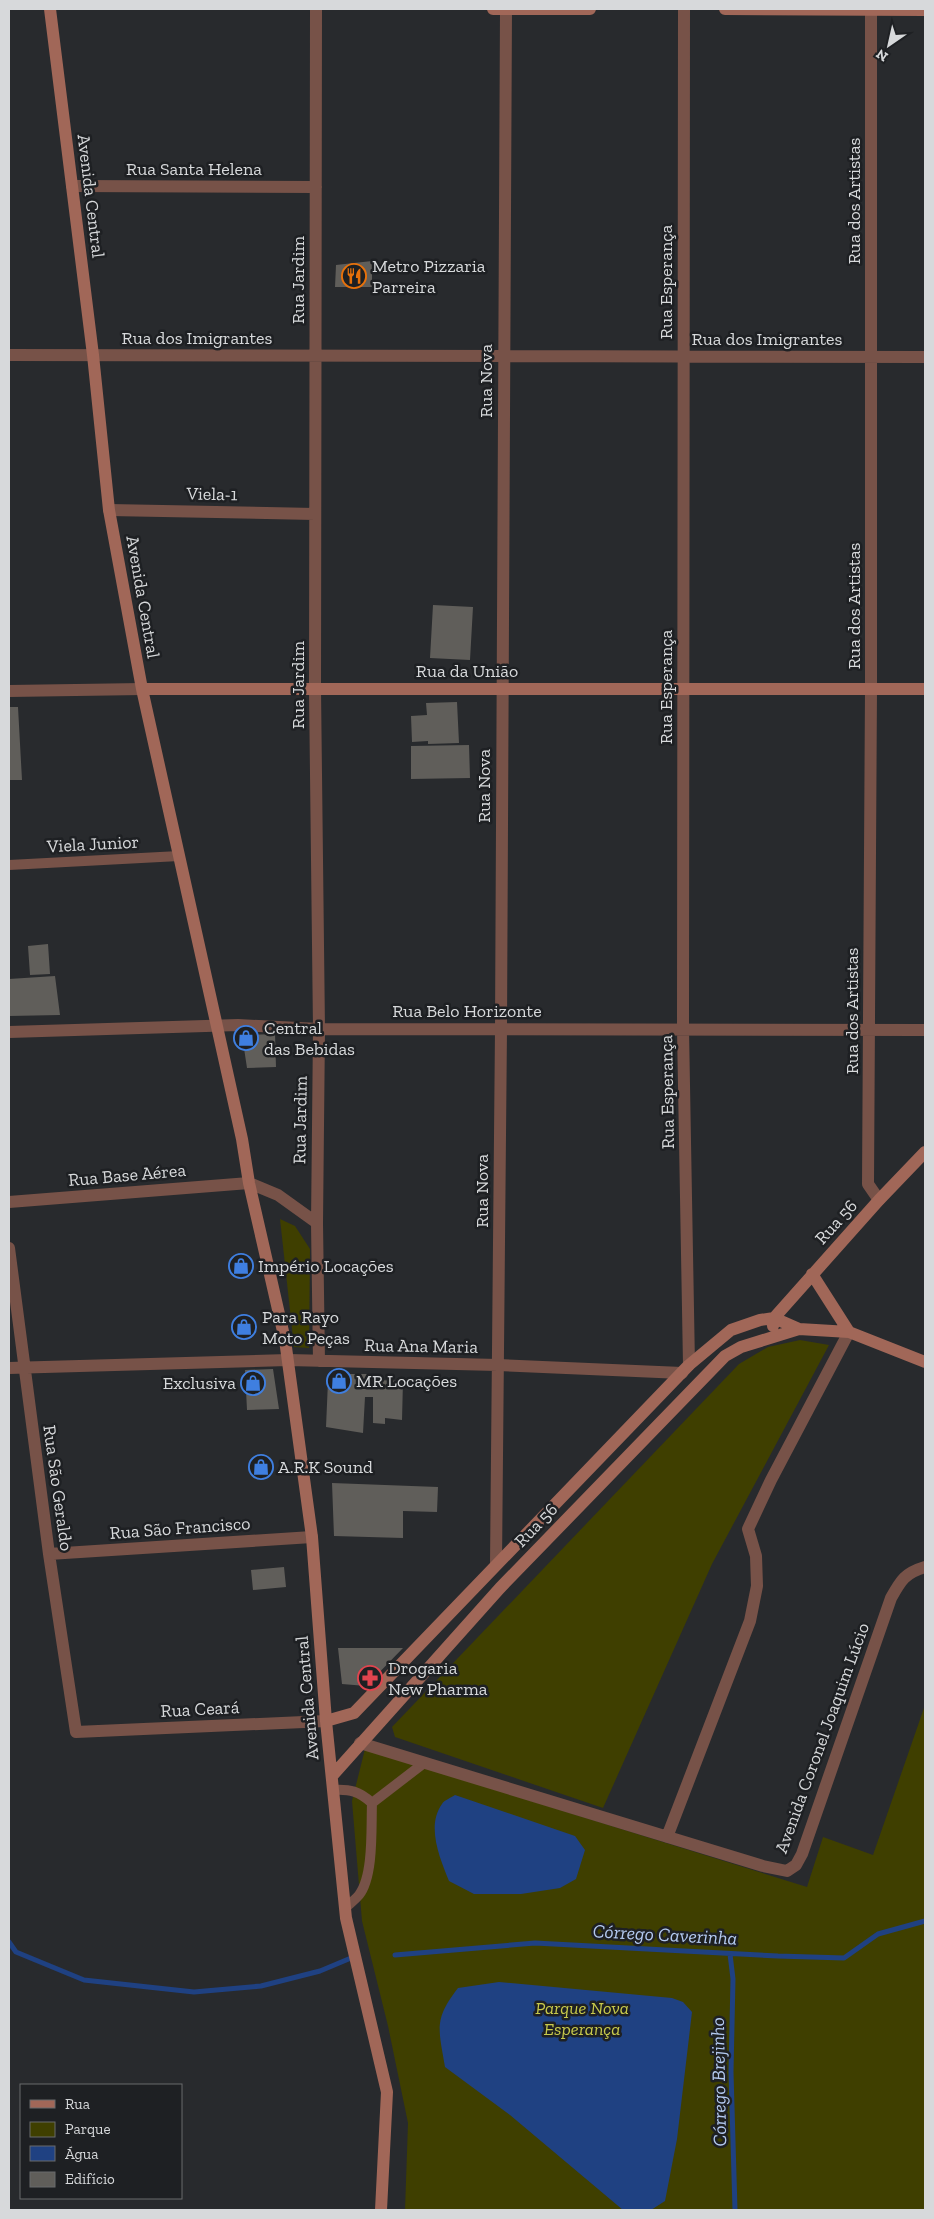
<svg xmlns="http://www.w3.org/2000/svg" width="934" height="2219" viewBox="0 0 934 2219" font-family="'Zilla Slab',serif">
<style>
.green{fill:#3f3f00}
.water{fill:#1f4182}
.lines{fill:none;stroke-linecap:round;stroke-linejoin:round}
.stream{stroke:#1f4182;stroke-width:5}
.building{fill:#605e5a}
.lane{stroke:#775248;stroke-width:10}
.street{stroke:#775248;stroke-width:12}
.secondary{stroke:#a16758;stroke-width:12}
.labels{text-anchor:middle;stroke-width:5;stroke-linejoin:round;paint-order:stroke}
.street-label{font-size:18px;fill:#d7d9db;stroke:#1e2023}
.poi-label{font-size:18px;fill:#d7d9db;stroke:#1e2023;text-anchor:start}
.park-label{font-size:18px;font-style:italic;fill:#c8ca4c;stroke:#1e2023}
.water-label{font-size:19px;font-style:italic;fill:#b4caf0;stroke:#1e2023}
</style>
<rect width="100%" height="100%" fill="#282a2d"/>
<path class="green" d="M280 1219 295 1226 310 1249 309 1348 294 1347Z
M800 1340 829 1345 712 1564 603 1808 395 1737 392 1727 739 1364 768 1347Z
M925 1705V2210H405L408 2123 388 2026 362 1921 352 1801 365 1749 807 1887 823 1837 873 1855Z"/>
<path class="water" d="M455 1795 575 1836 585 1850 576 1879 560 1888 521 1894H474L449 1881C440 1859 426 1826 442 1804 444 1800 451 1798 455 1795Z
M499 1982 672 1998 683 2002 692 2012 677 2139 665 2201 651 2210H623L510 2115 445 2067C439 2030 433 2020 458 1988Z"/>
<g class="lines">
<path class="stream" d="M9 1942 16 1952 84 1980 194 1992 261 1986 320 1971 351 1958
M730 1954 733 1979 731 2072 735 2210
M395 1955 535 1943 778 1956 844 1958 878 1934 925 1921"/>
</g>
<path class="building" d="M372 261V287H335L336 265Z
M433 605 473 607 470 660 430 658Z
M457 702 459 743 428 744V741L412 742 411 716 427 715 426 703Z
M9 707H18L22 780H9Z
M469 745 470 778 411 779V746Z
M48 944 50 974 30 975 28 946Z
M55 976 60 1015 9 1016V979Z
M275 1034 276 1067 247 1068 242 1035Z
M273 1369 279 1409 247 1410 245 1370Z
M337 1374H375V1380L403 1381 402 1420 385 1418V1424L373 1423V1397H365L363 1433 326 1427 328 1381Z
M332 1483 438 1487 437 1512 403 1511V1538L334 1536Z
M284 1567 286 1587 253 1590 251 1570Z
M338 1648H403L366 1686 342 1684Z"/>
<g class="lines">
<path class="lane" d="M9 865 179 856
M333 1790C350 1789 359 1791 372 1803 371 1827 374 1876 359 1895 355 1900 349 1904 345 1908
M372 1803 424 1763"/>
<path class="street" d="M316 9 315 689 319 1029 317 1223 319 1361
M684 9 683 1029 689 1365
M871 9V689L868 1184 879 1200
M72 186 316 187
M9 355 925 357
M109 510 315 514
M9 691 142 689
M9 1032 238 1025 319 1029 925 1030
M9 1202 249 1183 278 1195 317 1223
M9 1248 49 1554 76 1732 326 1721
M9 1368 288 1360 498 1365 682 1373
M49 1554 312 1537
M496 1564 501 1029 506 9
M360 1743 763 1866 787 1871 796 1865 802 1854 891 1598C901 1580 905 1573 925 1567
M667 1837 750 1621 757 1586 756 1556 748 1529 771 1480 849 1332"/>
<path class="secondary" d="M50 9 93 355 109 510 142 689 242 1139 249 1183 285 1340 312 1537 326 1721 346 1918 387 2092 381 2210
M493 9H590
M725 9 925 10
M142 689H925
M812 1274 849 1332
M774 1318 799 1329 849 1332 925 1362
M773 1326 774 1318 879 1200 925 1152
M326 1721 354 1713 689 1365 731 1330 760 1320 774 1318
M332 1776 500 1588 725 1356 741 1347 799 1329"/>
</g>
<defs>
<symbol id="restaurant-ring" viewBox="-11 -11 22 22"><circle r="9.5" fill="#1e2023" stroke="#e8710a" stroke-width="1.5"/><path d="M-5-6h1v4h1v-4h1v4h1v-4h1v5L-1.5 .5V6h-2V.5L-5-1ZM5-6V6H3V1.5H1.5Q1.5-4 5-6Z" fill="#e8710a"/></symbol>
<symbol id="shop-ring" viewBox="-11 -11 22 22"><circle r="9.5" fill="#1e2023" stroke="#3f7fe0" stroke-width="1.5"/><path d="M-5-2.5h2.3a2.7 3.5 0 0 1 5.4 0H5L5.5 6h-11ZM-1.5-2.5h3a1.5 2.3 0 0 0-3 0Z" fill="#3f7fe0"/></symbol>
<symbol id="pharmacy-ring" viewBox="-11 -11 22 22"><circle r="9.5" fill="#1e2023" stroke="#e0444e" stroke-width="1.5"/><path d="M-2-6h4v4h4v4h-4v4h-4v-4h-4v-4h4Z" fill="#e0444e"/></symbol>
</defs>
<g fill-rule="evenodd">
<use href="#restaurant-ring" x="340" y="262" width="28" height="28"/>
<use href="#shop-ring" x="232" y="1024" width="28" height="28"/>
<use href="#shop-ring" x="227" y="1252" width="28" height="28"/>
<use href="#shop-ring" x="230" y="1313" width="28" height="28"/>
<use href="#shop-ring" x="325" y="1367" width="28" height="28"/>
<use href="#shop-ring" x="239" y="1369" width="28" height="28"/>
<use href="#shop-ring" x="247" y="1453" width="28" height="28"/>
<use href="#pharmacy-ring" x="356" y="1664" width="28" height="28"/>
</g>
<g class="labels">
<g class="street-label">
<text x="194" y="175">Rua Santa Helena</text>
<text transform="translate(91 196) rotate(83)" y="6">Avenida Central</text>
<text transform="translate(854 201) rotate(-90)" y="6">Rua dos Artistas</text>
<text transform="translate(298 280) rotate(-90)" y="6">Rua Jardim</text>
<text transform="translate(666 282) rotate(-90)" y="6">Rua Esperança</text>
<text x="197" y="344">Rua dos Imigrantes</text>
<text x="767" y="345">Rua dos Imigrantes</text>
<text transform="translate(486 381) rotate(-90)" y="6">Rua Nova</text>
<text transform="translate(212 494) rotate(1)" y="6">Viela-1</text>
<text transform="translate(143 597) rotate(80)" y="6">Avenida Central</text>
<text transform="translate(854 606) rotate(-90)" y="6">Rua dos Artistas</text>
<text x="467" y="677">Rua da União</text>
<text transform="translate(298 685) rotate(-90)" y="6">Rua Jardim</text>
<text transform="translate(666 687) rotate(-90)" y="6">Rua Esperança</text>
<text transform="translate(484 786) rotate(-90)" y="6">Rua Nova</text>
<text transform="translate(93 844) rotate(-3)" y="6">Viela Junior</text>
<text x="467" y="1017">Rua Belo Horizonte</text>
<text transform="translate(852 1011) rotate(-90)" y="6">Rua dos Artistas</text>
<text transform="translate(667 1092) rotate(-91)" y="6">Rua Esperança</text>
<text transform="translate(300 1120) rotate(-89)" y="6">Rua Jardim</text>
<text transform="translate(127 1175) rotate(-5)" y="6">Rua Base Aérea</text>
<text transform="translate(482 1191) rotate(-90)" y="6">Rua Nova</text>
<text transform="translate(836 1222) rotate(-48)" y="6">Rua 56</text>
<text transform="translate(421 1346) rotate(1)" y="6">Rua Ana Maria</text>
<text transform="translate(58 1488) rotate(82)" y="6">Rua São Geraldo</text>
<text transform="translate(536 1525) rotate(-46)" y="6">Rua 56</text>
<text transform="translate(180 1528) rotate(-4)" y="6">Rua São Francisco</text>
<text transform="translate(307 1698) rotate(-95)" y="6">Avenida Central</text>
<text transform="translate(200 1709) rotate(-3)" y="6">Rua Ceará</text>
<text transform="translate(822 1738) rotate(-70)" y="6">Avenida Coronel Joaquim Lúcio</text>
</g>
<g class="poi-label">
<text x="372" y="272">Metro Pizzaria<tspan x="372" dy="21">Parreira</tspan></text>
<text x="264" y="1034">Central<tspan x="264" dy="21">das Bebidas</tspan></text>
<text x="258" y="1272">Império Locações</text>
<text x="262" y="1323">Para Rayo<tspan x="262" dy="21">Moto Peças</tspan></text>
<text x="356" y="1387">MR Locações</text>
<text x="236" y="1389" text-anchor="end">Exclusiva</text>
<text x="278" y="1473">A.R.K Sound</text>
<text x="388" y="1674">Drogaria<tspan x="388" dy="21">New Pharma</tspan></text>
</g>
<g class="park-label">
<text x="582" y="2014">Parque Nova<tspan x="582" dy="21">Esperança</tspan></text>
</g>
<g class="water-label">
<text transform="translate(665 1934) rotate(3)" y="7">Córrego Caverinha</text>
<text transform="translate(718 2082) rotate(-91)" y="7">Córrego Brejinho</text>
</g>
</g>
<rect width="934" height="2219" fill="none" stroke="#d7d9db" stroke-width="20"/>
<rect x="20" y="2084" width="162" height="115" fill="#1e2023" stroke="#686a6d"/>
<rect x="30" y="2100" width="25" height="8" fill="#a16758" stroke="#686a6d"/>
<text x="65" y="2109" font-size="15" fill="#d7d9db">Rua</text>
<rect x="30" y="2122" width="25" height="15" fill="#3f3f00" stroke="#686a6d"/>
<text x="65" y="2134" font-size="15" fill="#d7d9db">Parque</text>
<rect x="30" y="2146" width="25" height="15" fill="#1f4182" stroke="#686a6d"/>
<text x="65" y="2159" font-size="15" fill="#d7d9db">Água</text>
<rect x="30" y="2172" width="25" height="15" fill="#605e5a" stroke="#686a6d"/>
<text x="65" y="2184" font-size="15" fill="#d7d9db">Edifício</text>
<g transform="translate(889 45) rotate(214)" stroke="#1e2023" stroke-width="4" paint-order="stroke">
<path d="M0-4L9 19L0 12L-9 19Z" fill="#d7d9db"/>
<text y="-8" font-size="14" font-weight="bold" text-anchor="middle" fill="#d7d9db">N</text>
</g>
</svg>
